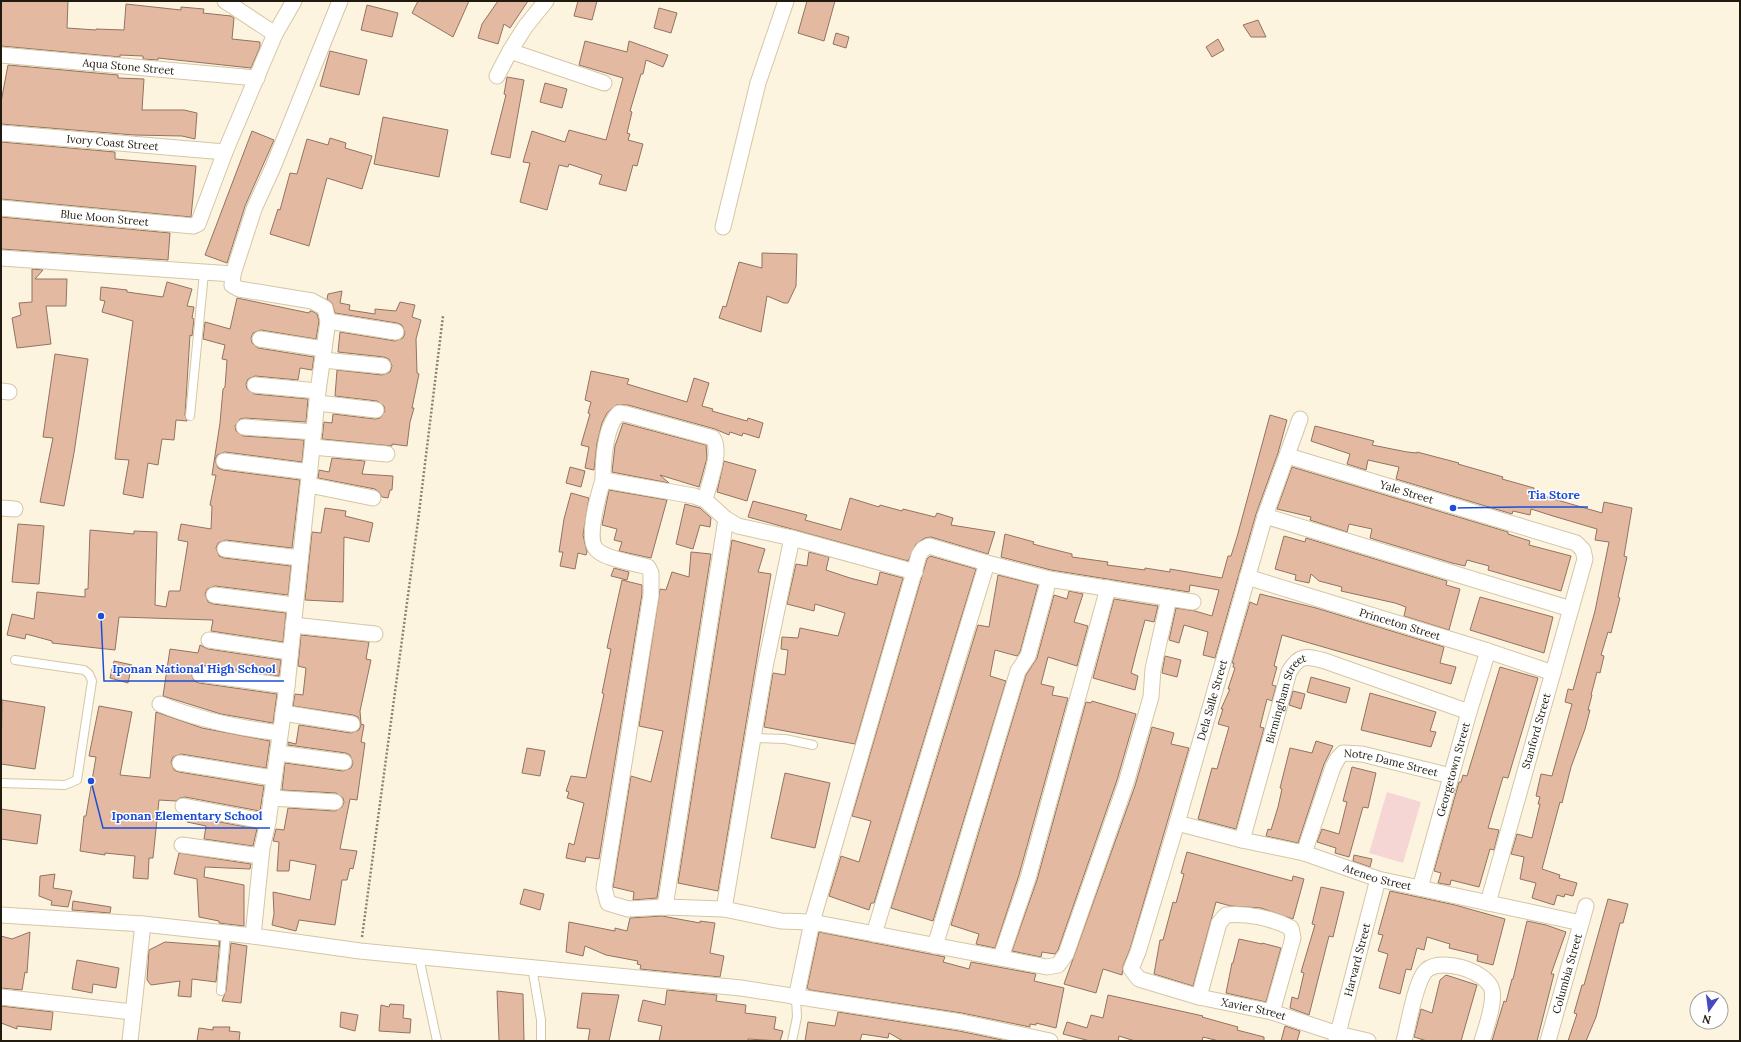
<svg xmlns="http://www.w3.org/2000/svg" width="1741" height="1042" viewBox="0 0 1741 1042" font-family="Lora,serif">
<style>
.green{fill:#f6d6d5}
.building{fill:#e3baa1;stroke:#927360}
.lines{fill:none;stroke-linecap:round;stroke-linejoin:round}
.service-casing{stroke:#d4c6a5;stroke-width:10}
.minor-casing{stroke:#d4c6a5;stroke-width:17}
.path{stroke:#898272;stroke-width:2.5;stroke-dasharray:2 2;stroke-linecap:butt}
.service{stroke:#fff;stroke-width:8}
.minor{stroke:#fff;stroke-width:15}
.labels{text-anchor:middle;stroke-width:3;stroke-linejoin:round;paint-order:stroke}
.street-label{font-size:11px;fill:#201b0e;stroke:#fff}
.leader{fill:none;stroke:#1d4ed8;stroke-width:1.5}
.callout-dot{fill:#1d4ed8;stroke:#fff;stroke-width:1.5}
.callout-label{font-size:12px;text-anchor:middle;font-weight:bold;fill:#1d4ed8;stroke:#fff;stroke-width:3;stroke-linejoin:round;paint-order:stroke}
</style>
<rect width="100%" height="100%" fill="#fdf4e0"/>
<path class="green" d="M1387 792 1421 802 1403 863 1369 853Z"/>
<path class="building" d="M1 1H68L67 28 96 30V29L124 30 126 4 181 10V7L204 9 203 13 231 16 234 18 232 39 260 42V47L251 68 158 58V60L143 59V56L120 55V57L1 46Z
M418 1H469L453 37 412 13Z
M498 1H528L510 28 504 24 498 44 478 38 482 24Z
M578 1H597L592 20 574 16Z
M807 1H835L824 41 798 33Z
M367 5 398 13 392 37 361 30Z
M659 8 677 13 671 33 654 28Z
M1258 20 1266 37H1251L1243 25Z
M836 33 849 37 846 48 833 44Z
M1218 39 1224 50 1212 57 1206 47Z
M585 41 627 52 629 41 668 55 663 67 646 60 643 74H641L630 111 632 112 627 133 630 134 628 140 643 144 637 166 633 165 626 191 599 184 602 175 569 164 568 167 559 165 547 210 520 202 530 163 523 162 532 131 565 142 569 130 606 140 623 78 579 65Z
M330 51 367 60 359 95 320 86Z
M8 65 118 75V78L144 79 142 110H184L197 113 195 139 182 136 134 135 1 124V102Z
M507 77 524 80 510 158 491 154 506 95 504 94Z
M545 83 567 89 562 108 540 102Z
M383 117 448 130 439 177 374 164Z
M252 131 274 140 245 206 227 263 205 255Z
M330 138 346 143 345 148 372 156 362 189 327 178 309 246 270 234 278 209 280 210 290 173 297 174 307 139 328 145Z
M1 142 115 152V159L196 166 191 217 1 199Z
M1 217 170 233 168 260 1 249Z
M762 253 797 254 796 286 788 303H784L767 296 761 332 719 318 723 306 726 307 739 262 762 268Z
M32 269 43 270 35 279H67L66 306H46L51 344 17 348 12 318 21 315 19 303 32 302Z
M167 282 192 289 187 306 194 307 192 318 194 319 192 336 190 335 185 415 187 421 176 420 174 440 162 439 158 465 148 463 143 498 123 494 129 460 115 459 133 321 102 312 105 301 100 300 101 287 127 290V292L163 297Z
M342 291 340 303 350 305 349 310 375 314V309L396 311 400 302 415 305 412 317 421 320 416 339 417 373 419 374 412 408H414L410 422 407 446 392 444V446L322 439 324 422 332 423 333 414 375 419 380 418 385 411 384 406 377 401 335 396 337 370 382 375 390 372 392 366 389 359 384 357 338 352 340 332 395 341 403 338 405 333 402 325 397 323 335 313 332 303 327 299 328 294Z
M237 298 309 313 310 311H312L317 314 319 321 316 339 261 330 253 333 251 338 252 343 258 348 314 357 312 370 300 368 298 380 255 376 248 379 246 384 247 389 254 394 308 399 306 422 245 418 240 419 235 426 236 431 243 436 304 440 302 462 225 452 217 455 215 460 218 468 223 470 300 480 292 548 226 540 218 543 216 548 219 556 224 558 291 566 288 595 215 586 207 589 205 594 208 602 213 604 286 613 283 642 211 631 213 620 119 617 115 650 52 643V641L26 634 25 639 7 635 12 614 34 619 37 592 85 597V589H88L90 530 134 534V531L157 532 155 605 166 607 169 591H180L188 542 178 540 181 524 211 529 212 506 210 505 216 475H212L220 423 223 389 225 387 227 360 222 359 225 345 203 339 205 322 230 329Z
M55 354 88 359 74 453 64 506 40 502 53 438 43 437Z
M591 371 629 379 627 384 687 402 694 378 709 383 702 406 713 409 712 411 747 421 748 418 763 423 759 438 743 433 742 436 730 432 729 435 715 429 628 405H616L607 413 602 423 597 443 594 470 585 468 589 447 581 445 590 414 588 413 591 402 585 400Z
M1270 415 1287 420 1278 453 1256 514 1215 658 1203 655 1208 632 1184 625 1179 643 1169 640 1176 608 1195 611 1212 616 1219 590 1190 585 1189 592 1051 570 1001 557 1005 534 1034 542 1033 544 1048 548 1072 554V557L1108 562 1107 565 1145 570V568L1170 572V569L1222 578 1228 556H1231L1237 537Z
M623 423 706 445 707 458 699 487 660 475 669 483 612 472 615 446Z
M1315 426 1374 441 1372 445 1407 452 1417 453V452L1459 463 1458 464 1503 477 1502 479 1534 488 1533 493 1602 513 1604 502 1632 508 1624 556 1627 557 1618 597 1620 598 1611 633 1608 632 1601 655 1604 656 1600 673 1597 672 1591 695H1592L1588 710H1590L1585 729 1571 767 1562 803 1560 802 1542 869 1560 875 1559 878 1577 883 1573 896 1565 894 1564 897 1557 895 1554 905 1532 898 1536 883 1520 879 1524 857 1511 854 1517 834 1532 838 1540 804H1538L1540 797 1536 796 1541 774 1552 776 1572 704 1565 702 1568 689 1573 690 1595 611 1609 542 1595 540 1597 529 1553 516 1531 509 1530 515 1513 511 1512 514 1396 479 1399 467 1368 460 1366 470 1347 464 1350 454 1311 441Z
M332 458 365 461 362 474 393 476 392 490H390L388 498 382 497 379 492 375 489 318 478 319 470 329 472Z
M724 461 756 470 747 501 717 492Z
M570 467 585 471 581 487 566 483Z
M1292 467 1508 532V534L1530 541 1529 545 1571 556 1561 591 1488 570 1489 566 1467 560 1465 566 1452 563 1370 538 1372 529 1349 524 1347 532 1310 520 1311 517 1277 509Z
M609 490 667 500 651 558 619 551 622 542 614 540 617 529 602 525Z
M571 493 589 498 583 535 587 552 586 555 578 553 575 569 560 566 563 552H559L564 519Z
M850 498 879 507 880 505 902 511 903 509 935 517 937 513 953 518 951 525 995 532 988 554 931 537 925 538 916 544 908 561 748 517 753 501 807 515 805 520 841 530Z
M685 504 700 508 711 518 710 527 700 525 693 549 676 544Z
M325 508 346 511 345 516 373 523 369 542 344 537 343 602 305 600 312 532 321 533Z
M18 524 44 526 39 584 12 582Z
M1284 536 1305 542 1306 538 1447 581 1446 585 1460 589 1449 630 1404 616 1406 607 1395 603 1341 591 1342 587 1319 581 1311 574 1309 583 1295 580 1296 575 1275 569Z
M732 540 765 549 758 572 771 574 718 891 678 883Z
M691 552 711 554 657 898 633 900 634 892 613 887 631 776 651 782 663 731 639 726 660 589 666 590 672 572 689 577Z
M809 552 829 557 826 570 850 578 877 585 880 572 903 578 855 744 764 727 773 673 785 675 788 650 781 649 782 637 798 638 800 628 838 636 845 613 815 604 814 611 787 604 796 564 807 566Z
M930 556 976 569 874 903H871L869 910 829 896 841 856 859 862 871 821 852 816 927 559Z
M614 568 629 572 627 580 611 576Z
M998 575 1038 585 1020 652 1017 656 995 650 990 676 1006 681 933 921 891 908 978 625 989 627Z
M622 580 642 585V594L599 859 586 857 585 862 566 858 569 843 574 845 584 803 567 798 569 792 566 791 571 776 586 778 604 694 602 693 611 649 607 648Z
M1069 591 1083 594 1074 622 1088 626 1077 666 1048 657 1041 684 1054 687 1052 695 1068 698 1019 875 995 948 976 944 979 934 951 925 1026 675 1037 658 1054 595 1067 599Z
M1260 594 1316 608 1444 647 1440 663 1456 667 1451 684 1282 635 1274 666 1277 667 1272 685 1276 686 1272 701 1267 699 1260 727 1264 728 1236 829 1198 819 1212 768 1217 769 1229 727 1218 724 1223 709H1221L1230 689H1228L1235 668 1233 667 1234 663H1232L1250 602 1257 605Z
M1480 597 1553 617 1544 653 1470 630Z
M1114 599 1158 606 1154 622 1145 620 1136 653 1131 673 1138 676 1135 690 1093 678Z
M301 635 369 642 366 659 371 660 360 711 361 724 364 725 361 742 365 743 357 800 350 799 340 849 357 851 353 869 350 868 347 880H342L335 925 299 920 296 931 272 925 274 914 273 892 310 900 316 865 290 860 289 871H277L279 842 273 841 276 829 284 830 288 808 335 811 342 807 344 802 343 798 336 793 282 790 285 763 343 771 351 768 353 763 350 755 346 753 288 745V742L296 744 299 725 351 733 359 730 361 725 358 717 353 715 293 706 295 694 303 695 306 668 298 666Z
M200 645 208 649 281 660 279 676 201 665 193 668 191 673 194 681 199 683 277 694 273 723 221 714 163 696 170 649 198 653Z
M1165 656 1181 660 1177 677 1162 673Z
M114 661 132 665 128 683 110 678Z
M1500 667 1538 678 1508 778 1503 777 1488 828 1499 830 1494 850 1490 849 1479 887 1451 880 1450 885 1438 883 1441 873 1434 871 1459 782H1461L1463 775 1467 776Z
M1311 677 1350 688 1346 703 1307 692Z
M1293 691 1305 694 1301 709 1289 705Z
M1370 693 1436 712 1430 731 1436 732 1431 747 1361 730Z
M2 700 45 707 35 769 1 764Z
M1092 701 1136 714 1117 780 1058 950 1055 954 1042 952 1041 957 1012 951 1037 880 1086 702 1091 703Z
M99 706 132 712 120 775 150 778 156 712 202 728 270 741 266 768 181 754 173 757 171 762 174 770 179 772 264 786 260 811 185 797 180 798 176 801 159 800 153 858H149L148 879 133 878 135 856 105 853V855L80 851 84 816H86L96 757 89 756Z
M1152 727 1174 733 1171 744 1189 748 1130 949 1123 966 1122 975 1103 969 1096 993 1064 984 1135 786Z
M1316 741 1333 746 1324 764 1298 843 1266 836 1268 829 1271 830 1278 807 1282 789 1280 788 1290 748 1312 753Z
M527 748 545 751 540 776 522 773Z
M1352 767 1376 773 1368 808 1363 807 1349 857 1335 853 1336 848 1317 842 1322 829 1339 834 1347 802 1343 801Z
M785 773 830 783 815 848 771 838Z
M1 809 41 815 37 844 1 839Z
M188 816 257 829 253 846 204 839 206 826 187 822Z
M1187 852 1292 881 1293 876 1304 879 1293 919 1261 908 1231 906 1216 902 1193 986 1154 974 1160 940H1163L1173 902 1176 903 1184 874 1181 873Z
M179 853 251 864 250 869 205 867 204 877 244 885V926L219 923V921L199 917 197 879 174 874Z
M1354 855 1372 859 1370 867 1353 861Z
M55 874 53 888 72 891 68 907 51 905 52 901 39 896 40 876Z
M1321 887 1344 892 1333 937 1329 936 1309 1015 1290 1008 1292 997 1298 999 1304 973 1301 972 1315 925 1312 924Z
M524 889 544 894 540 910 520 904Z
M1390 891 1455 905 1505 919 1493 965 1477 961 1478 955 1449 948 1450 944 1427 937 1424 950 1417 948 1411 970 1406 969 1400 994 1379 988 1388 954 1378 951 1383 935 1378 934Z
M1608 899 1628 904 1623 923H1620L1596 1017 1586 1041H1568L1577 1014 1574 1013 1582 985H1584Z
M73 901 111 907 110 913 72 910Z
M662 916 700 923V921L715 923 710 953 724 956 720 977 640 969 641 965 637 964 638 961 606 955 585 946 583 956 566 952 569 922 615 931V928L627 931 630 918Z
M1527 921 1546 925 1566 932 1551 974H1554L1537 1041H1492L1504 1001 1506 1002 1512 979H1513Z
M30 932 27 973 25 972 22 990 1 988V936L12 939Z
M819 932 945 957 943 962 969 969 971 962 1036 974 1034 981 1064 988 1056 1028 1036 1023V1025L1030 1024V1027L962 1013 810 990 807 988Z
M1239 939 1262 944V943L1281 948 1266 1002 1226 993 1232 963H1233Z
M219 941H220L216 982 192 979 191 997 178 996 180 981 151 985 147 980 149 950 165 942 219 946Z
M231 943 247 946 241 1003 222 1001 226 991Z
M77 960 119 968 116 988 93 984 92 993 72 989Z
M1446 975 1477 985 1461 1041H1427L1414 1037 1421 1009 1432 1013 1440 980Z
M667 990 717 995 716 1001 746 1005 745 1013 776 1017 774 1029 783 1031 780 1041 748 1039V1041H659L662 1026 638 1021 643 1000 665 1005Z
M497 991 523 994 524 1041H499Z
M582 993 619 995 609 1041H588L590 1029 577 1028Z
M1108 995 1203 1016 1202 1017 1238 1027 1237 1030 1264 1037V1041H1219L1203 1037 1202 1041H1135L1119 1036 1118 1041H1090L1063 1034 1067 1022 1087 1028 1091 1015 1103 1018Z
M390 1004 404 1005 403 1018 411 1019 410 1033 379 1031 381 1005 389 1007Z
M1 1006 53 1012 51 1030 17 1026V1029L1 1023Z
M341 1012 358 1015 355 1031 340 1027Z
M838 1012 959 1031 1007 1041H903L889 1033 888 1038 862 1034 860 1041H805L808 1022 835 1026Z
M1285 1026 1300 1031 1297 1041H1281Z
M213 1027H230L229 1031 240 1032 239 1041H197L199 1028 213 1030Z"/>
<g class="lines">
<defs>
<path id="service" d="M190 416 204 273
M752 738 785 739 813 745
M1 783 65 785 77 780 92 681 89 674 84 670 15 660
M419 957 437 1041
M532 967 541 1020V1041
M221 991 226 933
M792 1041 797 1017 796 998"/>
<g id="minor">
<path d="M225 1 275 34"/>
<path d="M510 51 604 83"/>
<path id="s1" d="M1 55 257 78"/>
<path d="M497 76 510 51 525 27 546 1"/>
<path id="s2" d="M1 133 225 152"/>
<path id="s3" d="M1 208 193 226 198 224 225 152 275 34 294 1"/>
<path d="M723 227 758 83 786 1"/>
<path d="M1 258 233 274 232 285 239 289 312 301 325 308 328 321 318 391 287 686 268 822 262 848 253 936"/>
<path d="M233 274 254 209 273 167 340 1"/>
<path d="M328 321 396 332"/>
<path d="M260 339 324 349"/>
<path d="M323 360 383 366"/>
<path d="M255 385 318 391"/>
<path d="M1 391 9 392"/>
<path d="M318 403 376 410"/>
<path id="s4" d="M1300 419 1265 516 1177 823 1138 952 1131 969 1139 979 1199 997 1272 1012 1338 1034 1368 1041"/>
<path d="M244 427 314 432"/>
<path d="M313 447 387 454"/>
<path id="s5" d="M1288 456 1576 543 1583 550 1585 559 1488 903"/>
<path d="M224 461 310 472"/>
<path d="M603 480C599 493 586 538 596 549 604 559 635 563 648 567L651 573V595L604 888 608 903 628 909 665 907 724 909 781 921 812 922 1047 967 1058 965 1066 954 1126 783 1151 697 1153 669 1169 598"/>
<path d="M309 485 373 498"/>
<path d="M705 500C709 483 722 452 713 438L626 414 619 413C605 426 603 461 603 480L694 496 705 500 726 519 738 526 792 538 915 572"/>
<path d="M1 508 15 509"/>
<path d="M1265 516 1571 609"/>
<path d="M225 549 300 558"/>
<path id="s6" d="M1247 577 1488 651 1553 673"/>
<path d="M214 595 294 605"/>
<path d="M293 625 375 634"/>
<path d="M209 640 290 652"/>
<path d="M200 674 287 686"/>
<path d="M160 704C199 720 238 728 280 733"/>
<path d="M283 713 352 724"/>
<path d="M278 753 344 762"/>
<path d="M180 763 273 778"/>
<path d="M271 798 335 802"/>
<path d="M183 806 268 822"/>
<path id="s7" d="M1177 823 1242 840 1304 853 1378 879 1581 923"/>
<path id="s8" d="M1242 840 1289 672C1299 654 1307 656 1325 661L1469 712"/>
<path d="M182 845 261 856"/>
<path id="s9" d="M1304 853 1333 767 1338 758 1343 753 1362 754 1451 776"/>
<path id="s10" d="M1420 888 1469 712 1488 651"/>
<path d="M665 907 726 519"/>
<path d="M724 909 765 667 792 538"/>
<path d="M1 915 143 924 253 936 360 951 741 988 961 1022 1050 1041"/>
<path d="M874 934 987 563"/>
<path d="M935 946 1018 671 1028 656 1049 579"/>
<path d="M1001 957 1028 878 1108 588"/>
<path d="M1 997 132 1012"/>
<path d="M1199 997 1219 923 1226 915C1247 913 1272 918 1291 928L1293 938 1272 1012"/>
<path d="M796 998 812 922 919 555 923 549 929 546 987 563 1049 579 1193 602"/>
<path d="M130 1041 143 924"/>
<path id="s11" d="M1336 1041 1378 879"/>
<path d="M1404 1041C1409 1023 1414 988 1424 973 1436 955 1487 970 1492 990 1495 1003 1486 1028 1482 1041"/>
<path id="s12" d="M1548 1041 1586 906"/>
</g>
</defs>
<use href="#service" class="service-casing"/>
<use href="#minor" class="minor-casing"/>
<path class="path" d="M362 937 418 521 443 316"/>
<use href="#service" class="service"/>
<use href="#minor" class="minor"/>
</g>
<g class="labels">
<g class="street-label">
<text dy="4" stroke="none"><textPath href="#s1" startOffset="128">Aqua Stone Street</textPath></text>
<text dy="4" stroke="none"><textPath href="#s2" startOffset="112">Ivory Coast Street</textPath></text>
<text dy="4" stroke="none"><textPath href="#s3" startOffset="104">Blue Moon Street</textPath></text>
<text dy="4" stroke="none"><textPath href="#s5" startOffset="124">Yale Street</textPath></text>
<text dy="4" stroke="none"><textPath href="#s6" startOffset="160">Princeton Street</textPath></text>
<text transform="translate(1212 700) rotate(-74)" y="4">Dela Salle Street</text>
<text dy="4" stroke="none"><textPath href="#s8" startOffset="149">Birmingham Street</textPath></text>
<text transform="translate(1536 731) rotate(-74)" y="4">Stanford Street</text>
<text dy="4" stroke="none"><textPath href="#s9" startOffset="157">Notre Dame Street</textPath></text>
<text dy="4" stroke="none"><textPath href="#s10" startOffset="123">Georgetown Street</textPath></text>
<text dy="4" stroke="none"><textPath href="#s7" startOffset="208">Ateneo Street</textPath></text>
<text dy="4" stroke="none"><textPath href="#s11" startOffset="84">Harvard Street</textPath></text>
<text dy="4" stroke="none"><textPath href="#s12" startOffset="70">Columbia Street</textPath></text>
<text dy="4" stroke="none"><textPath href="#s4" startOffset="707">Xavier Street</textPath></text>
</g>
</g>
<path class="leader" d="M1453 508L1520 507H1588M101 616L104 681H284M91 781L103 828H270"/>
<g class="callout-dot">
<circle cx="1453" cy="508" r="4"/>
<circle cx="101" cy="616" r="4"/>
<circle cx="91" cy="781" r="4"/>
</g>
<g class="callout-label">
<text x="1554" y="499">Tia Store</text>
<text x="194" y="673">Iponan National High School</text>
<text x="187" y="820">Iponan Elementary School</text>
</g>
<rect width="1741" height="1042" fill="none" stroke="#201b0e" stroke-width="4"/>
<g transform="translate(1709 1010) rotate(194)"><circle r="19" fill="#ffffff" stroke="#a6a49f"/>
<path d="M0-3L7 15L0 10L-7 15Z" fill="#4749be"/>
<text y="-6" font-size="11" font-weight="bold" text-anchor="middle" fill="#201b0e">N</text>
</g>
</svg>
